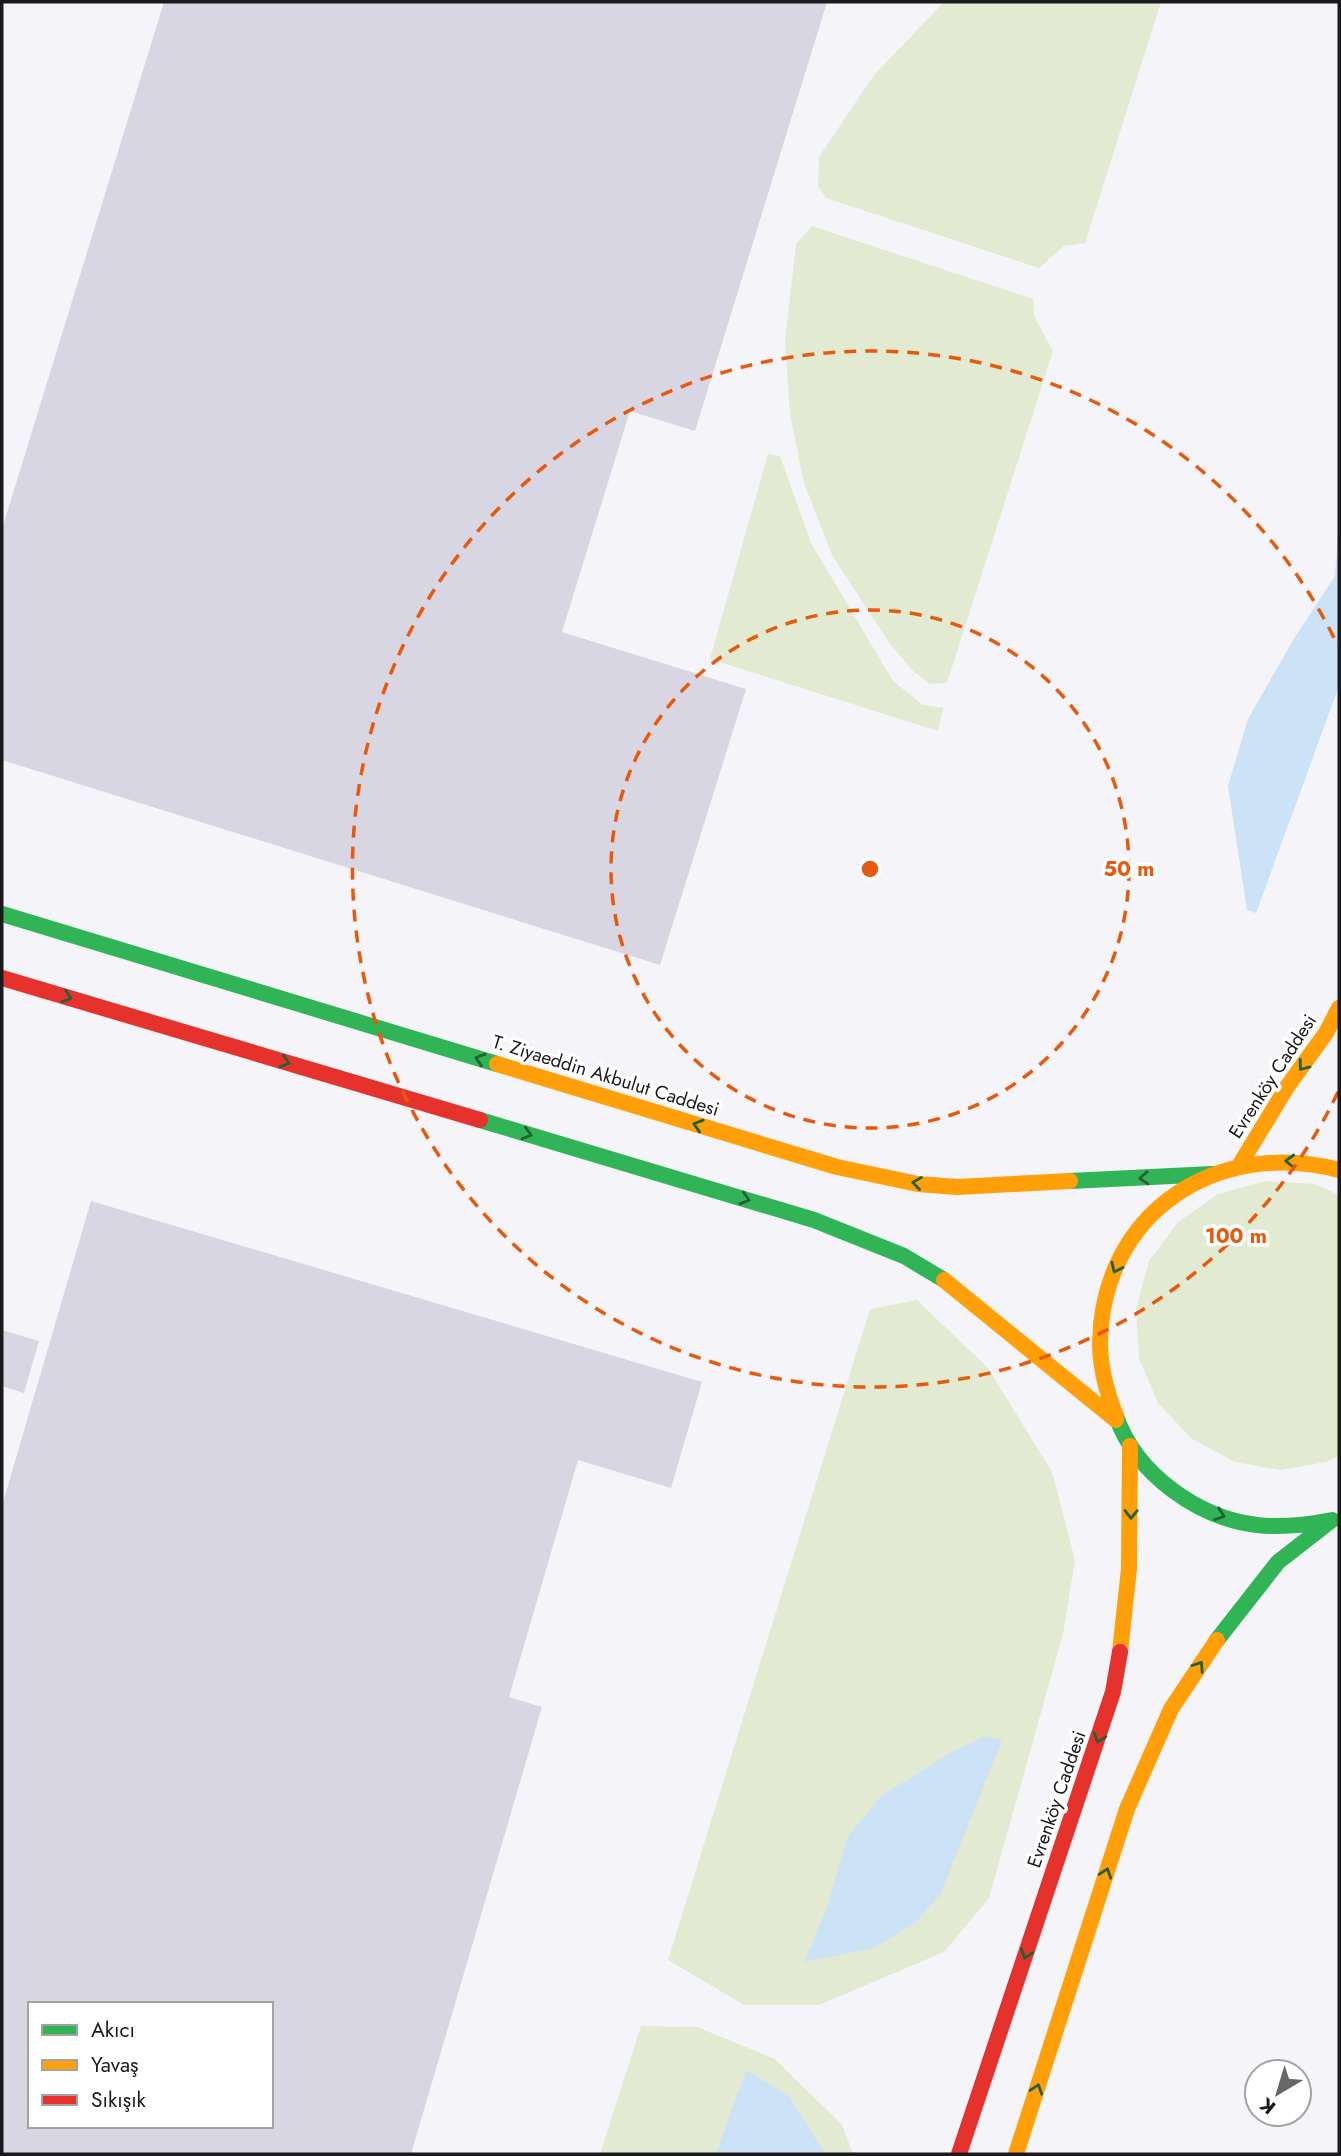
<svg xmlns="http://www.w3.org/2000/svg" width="1341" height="2156" viewBox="0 0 1341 2156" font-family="Jost,sans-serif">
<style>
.green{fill:#e3ead2}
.water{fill:#cbe2f7}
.building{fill:#d9d6e3;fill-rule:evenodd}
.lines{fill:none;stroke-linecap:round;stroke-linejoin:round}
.fast{stroke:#30b455;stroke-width:16}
.slow{stroke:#ff9f0a;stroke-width:16}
.jam{stroke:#e5322d;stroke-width:16}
.oneway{stroke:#245f36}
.ring{fill:none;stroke:#e8590c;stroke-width:3.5;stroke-dasharray:12 9}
.labels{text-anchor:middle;stroke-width:7;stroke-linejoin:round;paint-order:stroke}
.street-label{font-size:19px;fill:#1a1a1c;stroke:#fff}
.centre{fill:#e8590c;stroke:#fff;stroke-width:3.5}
.ring-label{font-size:21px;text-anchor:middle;font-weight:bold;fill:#e8590c;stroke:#fff;stroke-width:7;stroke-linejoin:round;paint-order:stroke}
</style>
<rect width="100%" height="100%" fill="#f5f4f8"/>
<path class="green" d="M944 2H1161L1085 243 1064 246 1039 268 826 198 818 186 819 157 874 75Z
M812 226 1033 299 1034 316 1053 351 947 683 930 684 912 670 890 644 832 555 804 483 790 413 785 341 796 244Z
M768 454 780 456 811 543 893 681 923 705 943 708 938 731 710 659Z
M1266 1181 1315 1184 1339 1195V1456L1326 1462 1281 1470 1235 1462 1192 1439 1158 1403 1139 1358 1136 1309 1149 1261 1178 1222 1218 1194Z
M917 1300 988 1368 1052 1472 1075 1560 1063 1634 989 1898 944 1952 819 2005H744L668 1960 870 1309Z
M641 2026 697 2027 775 2059 842 2125 853 2154H600Z"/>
<path class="water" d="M1339 520V686L1256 913 1247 910 1228 786 1248 719 1295 637 1335 576Z
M985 1736 1002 1740 940 1895 915 1923 874 1948 804 1962 827 1907 847 1838 881 1796 950 1753Z
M746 2070 789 2096 825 2154H716Z"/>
<path class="building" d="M164 2H827L695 431 630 411 562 632 746 689 660 965 2 760V529Z
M91 1201 702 1382 671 1488 578 1460 509 1697 542 1707 411 2154H2V1506ZM30 2004H271V2126H30Z
M2 1330 39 1341 24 1393 2 1386Z"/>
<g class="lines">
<path class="fast" d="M2 914 497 1064
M480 1120 814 1220 904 1256 944 1280
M1070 1181 1212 1174
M1116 1416C1136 1474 1198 1518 1257 1525 1283 1528 1307 1525 1332 1520
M1217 1640 1278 1562 1332 1520"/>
<path class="slow" d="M497 1064 837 1167 918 1184 957 1187 1070 1181
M1239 1166 1287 1087 1326 1033 1339 1008
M944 1280 1116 1420
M1116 1416C1107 1393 1100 1368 1100 1343 1102 1212 1217 1138 1339 1170
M1120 1652 1129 1569 1130 1446
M1016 2154 1127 1809 1171 1709 1217 1640"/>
<path class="jam" d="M2 978 480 1120
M959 2154 1113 1692 1120 1652"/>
</g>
<defs><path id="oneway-chevron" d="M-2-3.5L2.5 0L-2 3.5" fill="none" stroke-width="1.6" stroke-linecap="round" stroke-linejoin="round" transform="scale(1.75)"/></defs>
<g class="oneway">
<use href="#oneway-chevron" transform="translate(67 997) rotate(17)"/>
<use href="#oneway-chevron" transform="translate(480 1059) rotate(-163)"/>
<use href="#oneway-chevron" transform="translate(285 1062) rotate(17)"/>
<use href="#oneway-chevron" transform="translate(1303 1066) rotate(127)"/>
<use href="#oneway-chevron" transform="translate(698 1125) rotate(-163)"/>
<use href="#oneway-chevron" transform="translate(527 1134) rotate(17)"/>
<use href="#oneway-chevron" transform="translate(1290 1161) rotate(-178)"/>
<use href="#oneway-chevron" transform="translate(1144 1178) rotate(177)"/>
<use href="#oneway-chevron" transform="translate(917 1183) rotate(-172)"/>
<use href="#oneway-chevron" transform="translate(745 1199) rotate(17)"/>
<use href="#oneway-chevron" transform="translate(1116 1268) rotate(115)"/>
<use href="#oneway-chevron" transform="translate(1131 1514) rotate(91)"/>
<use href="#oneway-chevron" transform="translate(1220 1515) rotate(20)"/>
<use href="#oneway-chevron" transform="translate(1199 1666) rotate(-56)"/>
<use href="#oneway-chevron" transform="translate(1099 1738) rotate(108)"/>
<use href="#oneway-chevron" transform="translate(1106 1873) rotate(-72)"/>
<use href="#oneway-chevron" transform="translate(1026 1954) rotate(109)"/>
<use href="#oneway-chevron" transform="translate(1037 2089) rotate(-72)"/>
</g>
<g class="ring">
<circle cx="870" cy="869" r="259"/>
<path d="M1338 1092A518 518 0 1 1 1338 646"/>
</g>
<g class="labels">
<g class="street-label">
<text transform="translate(606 1075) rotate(17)" y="7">T. Ziyaeddin Akbulut Caddesi</text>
<text transform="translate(1272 1076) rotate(-57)" y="7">Evrenköy Caddesi</text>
<text transform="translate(1056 1799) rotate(-71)" y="7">Evrenköy Caddesi</text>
</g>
</g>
<circle cx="870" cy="869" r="10" class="centre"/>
<g class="ring-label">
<text x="1129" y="876">50 m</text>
<text x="1236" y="1243">100 m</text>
</g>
<rect width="1341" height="2156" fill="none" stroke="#1a1a1c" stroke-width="7"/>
<rect x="28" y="2002" width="245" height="126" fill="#ffffff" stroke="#a3a3a4" stroke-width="2"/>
<rect x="42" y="2025" width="35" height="10" fill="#30b455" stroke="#a3a3a4" stroke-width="2"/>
<text x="91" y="2037" font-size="21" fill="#1a1a1c">Akıcı</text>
<rect x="42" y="2060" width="35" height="10" fill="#ff9f0a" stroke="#a3a3a4" stroke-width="2"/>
<text x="91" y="2072" font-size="21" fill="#1a1a1c">Yavaş</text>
<rect x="42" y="2095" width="35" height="10" fill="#e5322d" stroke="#a3a3a4" stroke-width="2"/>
<text x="91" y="2107" font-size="21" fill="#1a1a1c">Sıkışık</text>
<g transform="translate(1278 2093) rotate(218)"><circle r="33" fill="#ffffff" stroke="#a3a3a4" stroke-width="2"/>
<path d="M0-5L12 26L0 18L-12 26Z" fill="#676669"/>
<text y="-10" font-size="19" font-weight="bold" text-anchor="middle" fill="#1a1a1c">K</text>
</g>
</svg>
